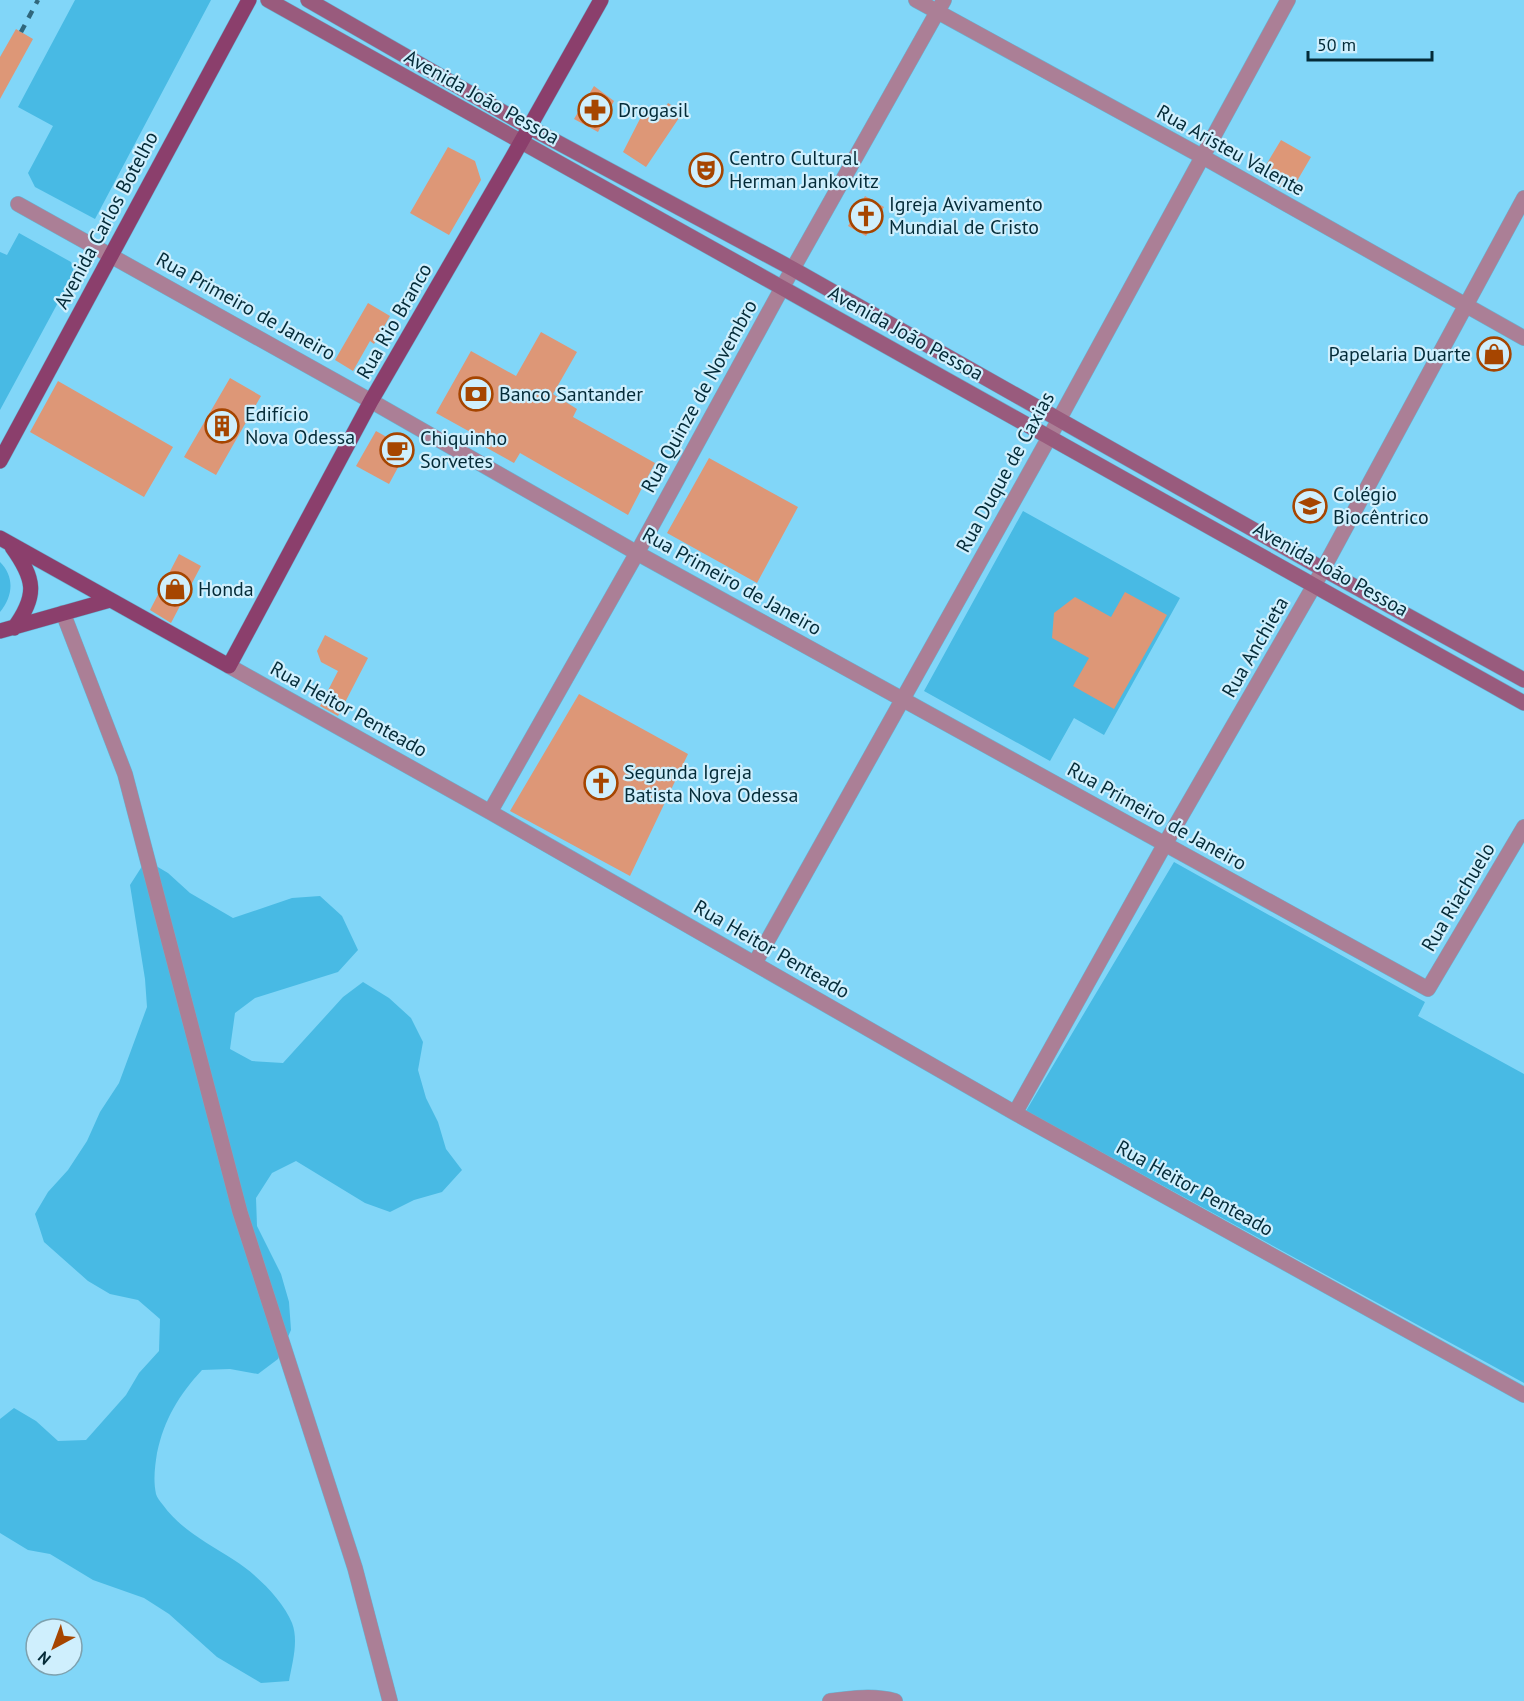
<svg xmlns="http://www.w3.org/2000/svg" width="1524" height="1701" viewBox="0 0 1524 1701" font-family="'PT Sans',sans-serif">
<style>
.green{fill:#48bae4}
.building{fill:#dd9777}
.lines{fill:none;stroke-linecap:round;stroke-linejoin:round}
.minor-casing{stroke:#68b4d2;stroke-width:16}
.secondary-casing{stroke:#68b4d2;stroke-width:16}
.primary-casing{stroke:#68b4d2;stroke-width:16}
.minor{stroke:#ab7f96;stroke-width:15}
.secondary{stroke:#995b7d;stroke-width:15}
.primary{stroke:#8b3f6c;stroke-width:15}
.rail{stroke:#30677c;stroke-width:4.5;stroke-dasharray:8 8;stroke-linecap:butt}
.labels{text-anchor:middle;stroke-width:4.5;stroke-linejoin:round;paint-order:stroke}
.street-label{font-size:20px;fill:#042b38;stroke:#cfeffd}
.poi-label{font-size:20px;fill:#042b38;stroke:#cfeffd;text-anchor:start}
</style>
<rect width="100%" height="100%" fill="#81d6f8"/>
<path class="green" d="M75 0H211L95 219 35 187 28 173 53 126 18 107Z
M19 233 71 262 74 273 0 410V252L7 255Z
M1023 511 1180 598 1104 735 1074 718 1050 761 924 691Z
M0 562C15 577 13 596 0 612Z
M146 860 168 873 190 893 233 918 292 898 320 896 342 916 358 950 338 972 255 998 235 1013 230 1049 252 1061 283 1063 343 997 363 982 389 998 411 1018 423 1042 418 1070 426 1098 438 1122 446 1149 462 1170 442 1192 414 1200 390 1212 365 1203 296 1161 272 1173 256 1198 257 1226 281 1274 289 1302 291 1330 278 1359 258 1374 230 1369 202 1370C179 1395 164 1419 157 1453 155 1466 153 1480 156 1494 157 1498 160 1501 163 1505 182 1531 208 1543 234 1560 255 1573 283 1600 292 1623 299 1641 292 1664 289 1681L261 1683 217 1657 169 1614 144 1598 93 1580 50 1554 28 1550 0 1533V1419L14 1408 36 1421 58 1441 86 1440 126 1395 139 1373 159 1351 160 1319 138 1300 110 1294 88 1281 44 1242 35 1214 48 1192 68 1170 87 1141 100 1112 119 1083 147 1007 145 979 130 885Z
M1174 862 1425 1002 1418 1016 1524 1074V1383L1026 1111Z"/>
<path class="building" d="M16 29 33 39 0 99V57Z
M594 86 614 101 598 132 574 119Z
M668 103 683 112 646 167 623 152 645 109 660 117Z
M1281 140 1311 157 1290 193 1260 175Z
M448 147 475 161 481 180 449 235 410 213Z
M865 196 884 207 866 236 848 226Z
M368 303 390 316 374 344 370 341 353 371 335 360Z
M541 332 577 352 553 394 577 409 573 417 655 463 628 515 520 453 514 463 478 443 481 438 436 413 471 351 516 376Z
M230 378 261 396 216 475 184 457Z
M58 381 173 447 144 497 30 432Z
M376 431 408 449 389 484 356 466Z
M709 458 798 507 757 583 667 533Z
M179 554 201 566 171 623 150 610Z
M1125 592 1167 615 1114 709 1073 686 1089 658 1052 638 1054 613 1075 597 1111 617Z
M325 635 368 658 338 716 320 706 338 671 321 662 317 651Z
M579 694 688 754 630 876 510 811Z"/>
<g class="lines">
<defs>
<path id="minor" d="M916 0 1203 157 1524 338
M18 204 371 401 637 553 1428 989 1524 827
M63 613 125 774 240 1212 355 1568 390 1701
M229 666 490 812 1015 1113 1524 1395
M490 812 637 553 782 288 944 0
M755 963 1050 436 1288 0
M1015 1113 1165 844 1315 584 1524 198
M830 1701C852 1698 874 1695 895 1701"/>
<path id="secondary" d="M268 0C685 237 1106 467 1524 703
M308 0 529 127 793 269 1323 569 1524 680"/>
<path id="primary" d="M0 461 249 0
M0 538 229 666 371 401 512 158 601 0
M12 547C35 579 38 595 14 628
M0 631 110 600"/>
</defs>
<use href="#minor" class="minor-casing"/>
<use href="#secondary" class="secondary-casing"/>
<use href="#primary" class="primary-casing"/>
<use href="#minor" class="minor"/>
<use href="#secondary" class="secondary"/>
<use href="#primary" class="primary"/>
<path class="rail" d="M21 32 38 0"/>
</g>
<defs>
<symbol id="pharmacy-ring" viewBox="-11 -11 22 22"><circle r="9.5" fill="#cfeffd" stroke="#a64500" stroke-width="1.5"/><path d="M-2-6h4v4h4v4h-4v4h-4v-4h-4v-4h4Z" fill="#a64500"/></symbol>
<symbol id="theatre-ring" viewBox="-11 -11 22 22"><circle r="9.5" fill="#cfeffd" stroke="#a64500" stroke-width="1.5"/><path d="M-5-5.5Q0-4 5-5.5V0Q5 5 0 6Q-5 5-5 0ZM-3.3-2.5H-1v1.5H-3.3ZM1-2.5H3.3v1.5H1ZM-2.8 1Q0 5.5 2.8 1Z" fill="#a64500"/></symbol>
<symbol id="church-ring" viewBox="-11 -11 22 22"><circle r="9.5" fill="#cfeffd" stroke="#a64500" stroke-width="1.5"/><path d="M-1.2-6h2.4v3.5h3.3v2.4h-3.3V6h-2.4V-.1h-3.3v-2.4h3.3Z" fill="#a64500"/></symbol>
<symbol id="shop-ring" viewBox="-11 -11 22 22"><circle r="9.5" fill="#cfeffd" stroke="#a64500" stroke-width="1.5"/><path d="M-5-2.5h2.3a2.7 3.5 0 0 1 5.4 0H5L5.5 6h-11ZM-1.5-2.5h3a1.5 2.3 0 0 0-3 0Z" fill="#a64500"/></symbol>
<symbol id="bank-ring" viewBox="-11 -11 22 22"><circle r="9.5" fill="#cfeffd" stroke="#a64500" stroke-width="1.5"/><path d="M-6-4H6V4H-6ZM0-2.3a2.3 2.3 0 1 0 0 4.6a2.3 2.3 0 1 0 0-4.6Z" fill="#a64500"/></symbol>
<symbol id="building-ring" viewBox="-11 -11 22 22"><circle r="9.5" fill="#cfeffd" stroke="#a64500" stroke-width="1.5"/><path d="M-4-6H4V6H1V3H-1V6H-4ZM-2.5-4.3h1.7v1.8h-1.7ZM.8-4.3h1.7v1.8H.8ZM-2.5-1h1.7V.8h-1.7ZM.8-1h1.7V.8H.8Z" fill="#a64500"/></symbol>
<symbol id="cafe-ring" viewBox="-11 -11 22 22"><circle r="9.5" fill="#cfeffd" stroke="#a64500" stroke-width="1.5"/><path d="M-5.5-4.5H6V0H3Q3 3.5 0 3.5H-2.5Q-5.5 3.5-5.5 0ZM3-3.2v2h1.7v-2ZM-6 4.5H4V6H-6Z" fill="#a64500"/></symbol>
<symbol id="school-ring" viewBox="-11 -11 22 22"><circle r="9.5" fill="#cfeffd" stroke="#a64500" stroke-width="1.5"/><path d="M0-5L7-2L0 1L-7-2ZM-4 1L0 2.5L4 1V4Q0 6-4 4Z" fill="#a64500"/></symbol>
</defs>
<g fill-rule="evenodd">
<use href="#pharmacy-ring" x="576" y="91" width="38" height="38"/>
<use href="#theatre-ring" x="687" y="151" width="38" height="38"/>
<use href="#church-ring" x="847" y="197" width="38" height="38"/>
<use href="#shop-ring" x="1475" y="335" width="38" height="38"/>
<use href="#bank-ring" x="457" y="375" width="38" height="38"/>
<use href="#building-ring" x="203" y="407" width="38" height="38"/>
<use href="#cafe-ring" x="378" y="431" width="38" height="38"/>
<use href="#school-ring" x="1291" y="487" width="38" height="38"/>
<use href="#shop-ring" x="156" y="570" width="38" height="38"/>
<use href="#church-ring" x="582" y="764" width="38" height="38"/>
</g>
<g class="labels">
<g class="street-label">
<text transform="translate(482 97) rotate(29)" y="7">Avenida João Pessoa</text>
<text transform="translate(1231 150) rotate(29)" y="7">Rua Aristeu Valente</text>
<text transform="translate(106 220) rotate(-62)" y="7">Avenida Carlos Botelho</text>
<text transform="translate(246 306) rotate(29)" y="7">Rua Primeiro de Janeiro</text>
<text transform="translate(394 321) rotate(-60)" y="7">Rua Rio Branco</text>
<text transform="translate(906 333) rotate(29)" y="7">Avenida João Pessoa</text>
<text transform="translate(699 396) rotate(-61)" y="7">Rua Quinze de Novembro</text>
<text transform="translate(1005 472) rotate(-61)" y="7">Rua Duque de Caxias</text>
<text transform="translate(1331 569) rotate(29)" y="7">Avenida João Pessoa</text>
<text transform="translate(732 581) rotate(29)" y="7">Rua Primeiro de Janeiro</text>
<text transform="translate(1255 647) rotate(-60)" y="7">Rua Anchieta</text>
<text transform="translate(349 709) rotate(29)" y="7">Rua Heitor Penteado</text>
<text transform="translate(1157 816) rotate(29)" y="7">Rua Primeiro de Janeiro</text>
<text transform="translate(1458 897) rotate(-59)" y="7">Rua Riachuelo</text>
<text transform="translate(772 949) rotate(30)" y="7">Rua Heitor Penteado</text>
<text transform="translate(1195 1188) rotate(29)" y="7">Rua Heitor Penteado</text>
</g>
<g class="poi-label">
<text x="618" y="117">Drogasil</text>
<text x="729" y="165">Centro Cultural<tspan x="729" dy="23">Herman Jankovitz</tspan></text>
<text x="889" y="211">Igreja Avivamento<tspan x="889" dy="23">Mundial de Cristo</tspan></text>
<text x="1471" y="361" text-anchor="end">Papelaria Duarte</text>
<text x="499" y="401">Banco Santander</text>
<text x="245" y="421">Edifício<tspan x="245" dy="23">Nova Odessa</tspan></text>
<text x="420" y="445">Chiquinho<tspan x="420" dy="23">Sorvetes</tspan></text>
<text x="1333" y="501">Colégio<tspan x="1333" dy="23">Biocêntrico</tspan></text>
<text x="198" y="596">Honda</text>
<text x="624" y="779">Segunda Igreja<tspan x="624" dy="23">Batista Nova Odessa</tspan></text>
</g>
</g>
<g transform="translate(54 1647) rotate(221)"><circle r="28" fill="#cfeffd" stroke="#7ea1ae" stroke-width="1.5"/>
<path d="M0-4.5L10 22L0 15L-10 22Z" fill="#a64500"/>
<text y="-9" font-size="16" font-weight="bold" text-anchor="middle" fill="#042b38">N</text>
</g>
<path d="M1308 51v9h124v-9" fill="none" stroke="#042b38" stroke-width="3"/>
<text x="1317" y="51" font-size="18" fill="#042b38" stroke="#cfeffd" stroke-width="4.5" paint-order="stroke">50 m</text>
</svg>
